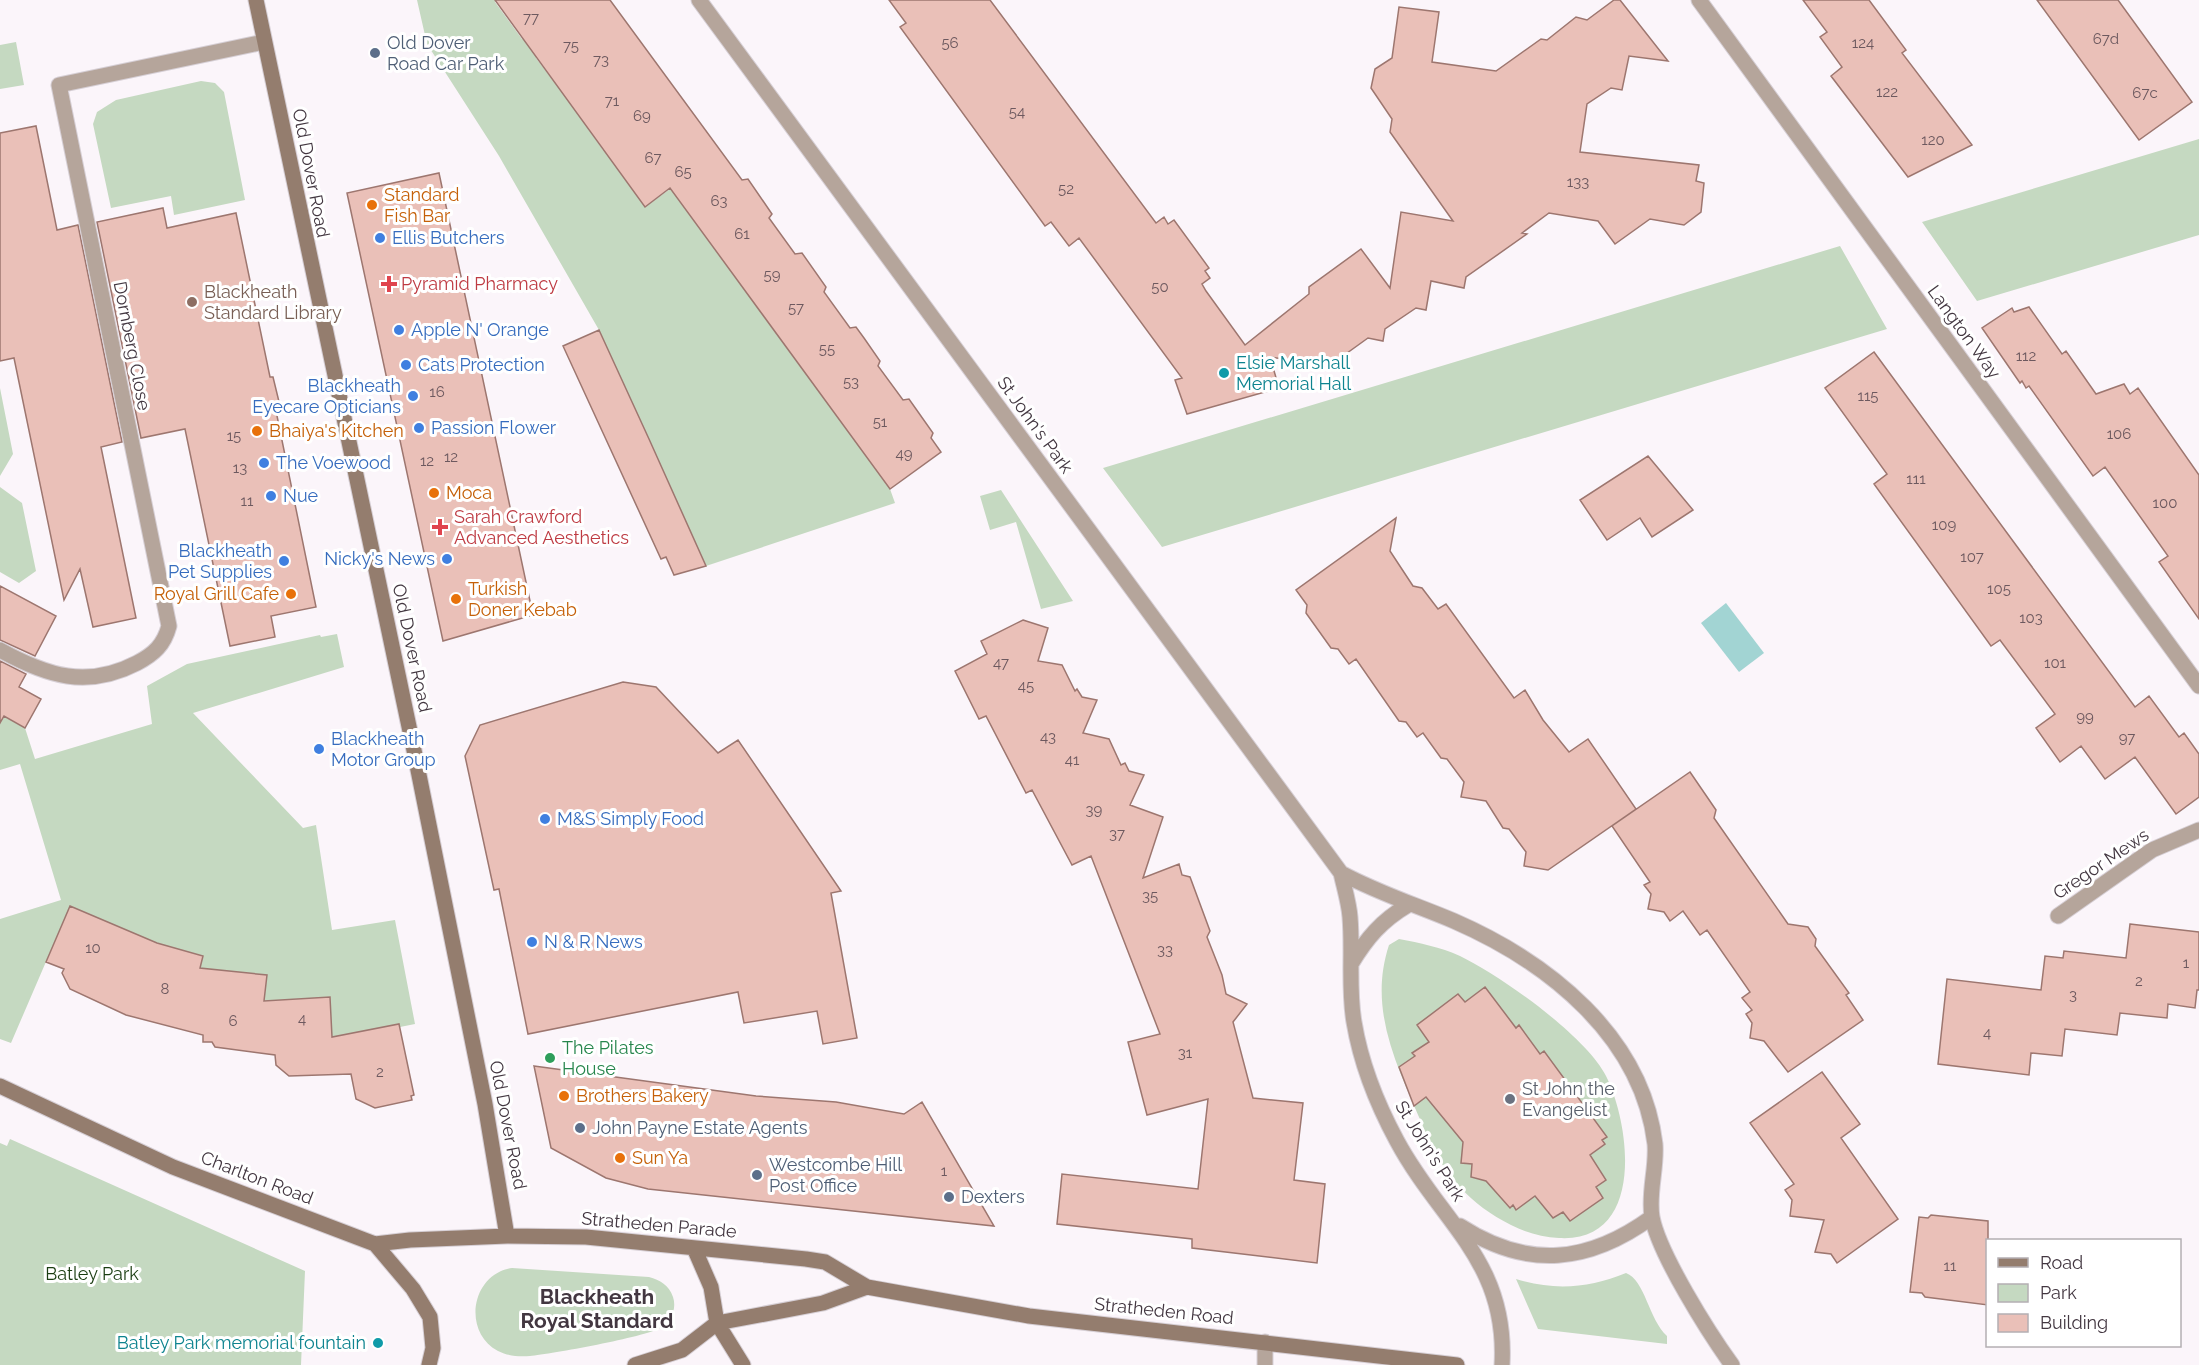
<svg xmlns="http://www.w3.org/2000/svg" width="2199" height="1365" viewBox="0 0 2199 1365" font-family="Raleway,sans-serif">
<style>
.green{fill:#c5d9c1}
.water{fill:#a2d4d3}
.building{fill:#eac0b8;stroke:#9d766f;stroke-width:1.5}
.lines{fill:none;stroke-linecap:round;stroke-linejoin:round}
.street-casing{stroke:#d6cfd5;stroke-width:17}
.secondary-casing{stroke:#d6cfd5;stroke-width:17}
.street{stroke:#b5a59b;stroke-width:15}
.secondary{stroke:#947d6e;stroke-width:15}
.service-dot{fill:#5c6f8a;stroke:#fff;stroke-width:2}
.food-dot{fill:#e8710a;stroke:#fff;stroke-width:2}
.shop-dot{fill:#3f7fe0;stroke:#fff;stroke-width:2}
.health-dot{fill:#e0444e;stroke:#fff;stroke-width:2}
.education-dot{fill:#8d6e63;stroke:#fff;stroke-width:2}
.culture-dot{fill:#0f9aa8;stroke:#fff;stroke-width:2}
.leisure-dot{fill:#2e9e5b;stroke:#fff;stroke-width:2}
.worship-dot{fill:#6b7280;stroke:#fff;stroke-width:2}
.labels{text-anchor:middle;stroke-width:6;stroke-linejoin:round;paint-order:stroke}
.number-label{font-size:15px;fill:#6d595f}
.service-label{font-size:18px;fill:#4e5e75;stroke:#fff;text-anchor:start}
.street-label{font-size:18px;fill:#433741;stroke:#fff}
.food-label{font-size:18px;fill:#c56008;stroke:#fff;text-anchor:start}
.shop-label{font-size:18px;fill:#366cbe;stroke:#fff;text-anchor:start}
.health-label{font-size:18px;fill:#be3a42;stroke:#fff;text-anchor:start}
.education-label{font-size:18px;fill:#785e54;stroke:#fff;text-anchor:start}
.culture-label{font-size:18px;fill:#0d838f;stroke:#fff;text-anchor:start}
.leisure-label{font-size:18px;fill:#27864d;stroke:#fff;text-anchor:start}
.worship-label{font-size:18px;fill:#5b616d;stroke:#fff;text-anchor:start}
.park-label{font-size:18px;fill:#1a3d11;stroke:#fff}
.quarter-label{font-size:21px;font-weight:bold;fill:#433741;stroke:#fff}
</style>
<rect width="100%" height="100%" fill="#fbf5fa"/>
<path class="green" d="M417 0H498L495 2 522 39 554 16 567 34 536 58 564 95 595 72 577 113 603 150 635 127 618 170 645 207 677 184V198L890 489 895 503 706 566 599 330 499 156 427 44Z
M16 42 24 85 0 89V45Z
M201 81 215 83 224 92 245 200 174 215 171 196 111 208 93 124 97 112 116 100Z
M2199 139V235L1977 301 1922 222Z
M1840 246 1887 329 1162 547 1103 468Z
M0 388 13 454 0 476Z
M0 487 22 503 36 571 19 583 0 572Z
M1001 490 1073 601 1041 609 1016 522 990 530 980 496Z
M337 634 344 667 193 713 303 828 316 825 332 930 395 920 415 1024 400 1027 399 1024 332 1037 330 998 264 1001 267 975 200 968 203 956 149 941 70 906 11 1043 0 1039V919L61 900 20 764 0 770V714L25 728 35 759 152 724 147 686 187 664 320 635 321 637Z
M1399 939C1420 943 1440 947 1460 956 1501 976 1586 1036 1606 1076 1631 1126 1645 1243 1559 1238 1542 1237 1527 1233 1511 1225 1471 1205 1442 1174 1425 1131 1399 1069 1367 1012 1389 945Z
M10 1139 305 1271 301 1365H0V1143L7 1146Z
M512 1268 649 1277C660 1280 669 1285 673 1297 677 1309 671 1322 660 1328 645 1337 551 1354 530 1356 519 1357 508 1356 498 1351 462 1332 471 1274 512 1268Z
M1626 1273C1645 1280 1649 1320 1667 1336V1344L1538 1329 1516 1279C1554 1291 1590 1288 1626 1273Z"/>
<path class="water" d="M1726 603 1764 653 1739 672 1701 623Z"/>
<path class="building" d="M495 0H610L742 180 748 179 772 214 769 218 795 254 802 253 826 287 824 292 850 328 856 327 864 338 880 361 878 366 903 400 909 399 916 409 933 433 931 438 941 452 890 489 670 188 645 207Z
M889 0H990L1156 223 1164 217 1168 224 1174 220 1209 268 1205 271 1210 278 1202 284 1206 291 1245 345 1309 294V287L1361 249 1390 288 1401 212 1453 221 1390 132 1392 119 1371 88 1375 69 1392 58 1399 7 1439 12 1432 62 1496 71 1541 39 1547 40 1576 17 1587 20 1614 0H1620L1668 61 1629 56 1622 90 1611 88 1587 104 1580 152 1699 165 1696 181 1704 183 1701 212 1684 225 1650 219 1615 244 1598 221 1549 213 1522 233 1527 234 1466 277 1464 288 1431 281 1426 310 1416 308 1385 329 1383 341 1368 338 1329 366 1270 357 1279 388 1187 414 1175 380 1182 378 1079 238 1069 246 1051 222 1045 226 900 27 906 23Z
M1803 0H1869L1906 50 1902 53 1972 145 1908 177 1831 76 1842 67 1820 37 1827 32Z
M2037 0H2118L2192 102 2139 140Z
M36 126 57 230 78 225 122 442 101 447 136 618 93 627 80 569 64 600 14 358 0 361V133Z
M439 173 533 615 443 641 347 193Z
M163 208 167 228 236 213 270 377H273L281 410 276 411 316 607 271 616 275 637 230 646 185 429 141 438 97 222Z
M2029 307 2062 354 2066 351 2096 394 2124 384 2130 394 2138 388 2199 475V619L2159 562 2168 556 2105 467 2093 476 2029 386 2026 388 2022 381 2020 383 1982 328 2012 308 2014 312Z
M599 330 649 439 706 566 674 575 666 557 661 559 563 346Z
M1874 352 2135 707 2149 696 2179 737 2184 733 2199 754V797L2176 814 2135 757 2105 779 2081 746 2060 762 2036 728 2055 714 2000 640 1991 646 1874 484 1887 474 1825 388Z
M1648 456 1693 510 1652 537 1640 518 1607 540 1580 500Z
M1396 518 1390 551 1413 586 1422 588 1438 609 1446 604 1514 698 1525 690 1543 720 1569 752 1588 739 1636 809 1548 870 1524 866 1526 852 1509 829 1503 828 1486 801 1461 797 1464 782 1447 759 1441 758 1423 733 1417 737 1406 722 1399 721 1356 659 1349 664 1338 649 1331 648 1306 613 1307 605 1296 590Z
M0 586 56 616 35 656 0 640Z
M1023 620 1048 628 1038 661 1062 665 1075 691 1077 689 1082 697 1097 700 1083 733 1109 739 1121 765 1125 763 1129 771 1144 775 1130 805 1163 817 1143 878 1179 864 1182 875 1190 877 1210 931 1207 937 1222 975 1226 994 1247 1004 1233 1022 1253 1098 1303 1103 1294 1180 1325 1184 1317 1263 1192 1248V1239L1057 1224 1062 1174 1198 1189 1208 1099 1147 1115 1128 1042 1160 1034 1091 856 1072 865 1032 790 1026 793 986 716 979 719 955 671 987 654 981 641Z
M0 661 26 674 19 687 41 699 25 728 4 716 0 723Z
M623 682 656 687 718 753 738 740 841 891 831 893 857 1038 823 1044 817 1011 744 1023 738 992 528 1034 499 889 494 890 465 756 480 725Z
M1690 772 1716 810 1714 818 1788 924 1808 927 1816 939 1815 946 1849 993 1846 995 1863 1020 1788 1072 1764 1041 1750 1038 1752 1023 1746 1014 1752 1010 1742 998 1750 992 1707 930 1700 935 1683 911 1670 921 1664 912 1648 909 1651 894 1644 885 1650 882 1612 826Z
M70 906 157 943 203 956 200 968 267 975 264 1001 330 997 332 1037 399 1024 414 1095 411 1096 412 1100 375 1108 356 1099 351 1074 289 1076 276 1065 275 1055 215 1047 212 1042H203V1035L126 1015 70 989 62 973 64 969 46 962Z
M2130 924 2199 932V990H2197L2195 1008 2168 1004 2167 1018 2120 1013 2117 1035 2065 1029 2062 1056 2031 1053 2029 1075 1938 1064 1947 979 2041 990 2045 956 2063 958 2064 951 2126 958Z
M1485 987 1516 1028 1519 1025 1540 1054 1544 1051 1607 1137 1602 1140 1605 1144 1590 1155 1606 1180 1596 1187 1603 1198 1570 1221 1563 1212 1553 1218 1535 1196 1516 1210 1513 1205 1510 1208 1486 1181 1471 1177 1472 1164 1461 1163 1463 1142 1426 1097 1414 1106 1399 1067 1415 1056 1412 1053 1429 1042 1417 1025 1458 994 1465 1002Z
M534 1066 756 1096 836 1102 904 1114 922 1102 994 1226 648 1189 606 1178 551 1148Z
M1822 1072 1860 1124 1841 1138 1898 1219 1837 1263 1831 1254 1815 1252 1824 1220 1790 1216 1792 1200 1785 1190 1794 1184 1750 1123Z
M1931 1215 1988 1221V1305L1925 1297 1922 1293 1910 1292 1919 1217 1928 1218Z"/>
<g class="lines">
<defs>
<path id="street" d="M699 0 1341 873C1344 887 1349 903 1350 917 1353 952 1348 988 1354 1022 1361 1064 1377 1104 1397 1141 1441 1223 1508 1261 1502 1365
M1699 0 2199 686
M0 650C47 676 87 689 137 663 154 654 164 645 169 626L59 85 264 42
M1341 873C1378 893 1416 905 1454 921 1548 962 1642 1036 1655 1144 1657 1168 1648 1193 1652 1217 1659 1254 1709 1333 1732 1365
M2058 916 2152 850 2199 830
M1351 964C1367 938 1381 921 1408 905
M1460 1226C1528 1270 1589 1263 1652 1217
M1265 1365V1342"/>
<path id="secondary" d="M256 0 415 755 485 1104 507 1236
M0 1086 173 1167 375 1244 413 1289 430 1317 433 1348 429 1365
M375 1244 410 1240 507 1236 586 1237 806 1259 825 1262 867 1287 1029 1316 1457 1365
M694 1248 711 1287 717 1323 743 1365
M635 1365 682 1350 717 1323 823 1303 867 1287"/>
</defs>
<use href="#street" class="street-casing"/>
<use href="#secondary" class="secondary-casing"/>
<use href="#street" class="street"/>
<use href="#secondary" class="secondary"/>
</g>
<g class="service-dot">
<circle cx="375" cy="53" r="6"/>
<circle cx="580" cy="1128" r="6"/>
<circle cx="757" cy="1175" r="6"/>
<circle cx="949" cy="1197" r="6"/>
</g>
<g class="food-dot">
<circle cx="372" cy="205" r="6"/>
<circle cx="257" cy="431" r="6"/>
<circle cx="434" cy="493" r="6"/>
<circle cx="291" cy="594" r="6"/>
<circle cx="456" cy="599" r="6"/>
<circle cx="564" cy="1096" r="6"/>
<circle cx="620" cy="1158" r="6"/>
</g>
<g class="shop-dot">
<circle cx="380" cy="238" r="6"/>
<circle cx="399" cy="330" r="6"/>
<circle cx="406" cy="365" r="6"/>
<circle cx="413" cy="396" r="6"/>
<circle cx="419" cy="428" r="6"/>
<circle cx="264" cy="463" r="6"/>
<circle cx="271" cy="496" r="6"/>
<circle cx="447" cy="559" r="6"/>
<circle cx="284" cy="561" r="6"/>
<circle cx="319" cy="749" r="6"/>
<circle cx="545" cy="819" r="6"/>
<circle cx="532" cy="942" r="6"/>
</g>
<g class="health-dot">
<path d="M386 275h6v6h6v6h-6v6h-6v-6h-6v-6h6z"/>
<path d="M437 518h6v6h6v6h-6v6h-6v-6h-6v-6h6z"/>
</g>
<circle class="education-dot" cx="192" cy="302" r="6"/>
<g class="culture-dot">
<circle cx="1224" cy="373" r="6"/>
<circle cx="378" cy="1343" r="6"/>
</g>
<circle class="leisure-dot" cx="550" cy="1058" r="6"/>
<circle class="worship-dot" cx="1510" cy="1099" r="6"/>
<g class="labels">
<g class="number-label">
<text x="531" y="23">77</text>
<text x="2106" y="44">67d</text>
<text x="950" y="48">56</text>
<text x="1863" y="48">124</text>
<text x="571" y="51">75</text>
<text x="601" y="65">73</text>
<text x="1887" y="97">122</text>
<text x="2145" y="98">67c</text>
<text x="612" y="106">71</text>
<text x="1017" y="117">54</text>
<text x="642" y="121">69</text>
<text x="1933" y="145">120</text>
<text x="653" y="163">67</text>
<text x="683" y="177">65</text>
<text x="1578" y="187">133</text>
<text x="1066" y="194">52</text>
<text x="719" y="206">63</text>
<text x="742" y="239">61</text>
<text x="772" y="280">59</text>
<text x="1160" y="292">50</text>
<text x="796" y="313">57</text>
<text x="827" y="354">55</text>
<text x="2026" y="361">112</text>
<text x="851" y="387">53</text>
<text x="437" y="397">16</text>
<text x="1868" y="401">115</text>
<text x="880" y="427">51</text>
<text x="2119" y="439">106</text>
<text x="234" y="441">15</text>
<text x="904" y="459">49</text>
<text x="451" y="462">12</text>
<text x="427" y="466">12</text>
<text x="240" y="473">13</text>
<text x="1916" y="484">111</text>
<text x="247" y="506">11</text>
<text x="2165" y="508">100</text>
<text x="1944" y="530">109</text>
<text x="1972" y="562">107</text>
<text x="1999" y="594">105</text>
<text x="2031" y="623">103</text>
<text x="1001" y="668">47</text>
<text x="2055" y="668">101</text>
<text x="1026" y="691">45</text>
<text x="2085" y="722">99</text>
<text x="1048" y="742">43</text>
<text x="2127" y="743">97</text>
<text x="1072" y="765">41</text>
<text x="1094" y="815">39</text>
<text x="1117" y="839">37</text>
<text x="1150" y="901">35</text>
<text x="93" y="953">10</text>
<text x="1165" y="955">33</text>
<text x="2186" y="968">1</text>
<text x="2139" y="986">2</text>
<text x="165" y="994">8</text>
<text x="2073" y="1000">3</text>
<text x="302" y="1024">4</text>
<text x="233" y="1026">6</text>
<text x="1987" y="1038">4</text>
<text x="1185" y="1058">31</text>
<text x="380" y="1077">2</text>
<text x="944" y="1176">1</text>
<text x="1950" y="1271">11</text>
</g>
<g class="service-label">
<text x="387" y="49">Old Dover<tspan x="387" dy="21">Road Car Park</tspan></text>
<text x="592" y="1134">John Payne Estate Agents</text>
<text x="769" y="1171">Westcombe Hill<tspan x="769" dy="21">Post Office</tspan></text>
<text x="961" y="1203">Dexters</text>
</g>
<g class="street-label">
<text transform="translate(311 173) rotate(79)" y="6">Old Dover Road</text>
<text transform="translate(1964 332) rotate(54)" y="6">Langton Way</text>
<text transform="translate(132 346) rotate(79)" y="6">Dornberg Close</text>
<text transform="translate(1035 425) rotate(54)" y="6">St John's Park</text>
<text transform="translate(412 648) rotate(78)" y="6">Old Dover Road</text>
<text transform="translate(2101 864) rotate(-34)" y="6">Gregor Mews</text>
<text transform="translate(508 1125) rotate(79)" y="6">Old Dover Road</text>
<text transform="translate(1430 1151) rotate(58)" y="6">St John's Park</text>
<text transform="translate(257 1178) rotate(21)" y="6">Charlton Road</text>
<text transform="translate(659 1225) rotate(5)" y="6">Stratheden Parade</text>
<text transform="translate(1164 1311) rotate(6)" y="6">Stratheden Road</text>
</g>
<g class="food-label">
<text x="384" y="201">Standard<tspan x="384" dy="21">Fish Bar</tspan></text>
<text x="269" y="437">Bhaiya's Kitchen</text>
<text x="446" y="499">Moca</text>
<text x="468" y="595">Turkish<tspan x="468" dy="21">Doner Kebab</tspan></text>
<text x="279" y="600" text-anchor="end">Royal Grill Cafe</text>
<text x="576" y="1102">Brothers Bakery</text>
<text x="632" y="1164">Sun Ya</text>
</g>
<g class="shop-label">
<text x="392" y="244">Ellis Butchers</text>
<text x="411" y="336">Apple N' Orange</text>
<text x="418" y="371">Cats Protection</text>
<text x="401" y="392" text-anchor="end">Blackheath<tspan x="401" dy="21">Eyecare Opticians</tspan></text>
<text x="431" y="434">Passion Flower</text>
<text x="276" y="469">The Voewood</text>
<text x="283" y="502">Nue</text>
<text x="272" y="557" text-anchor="end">Blackheath<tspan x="272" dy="21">Pet Supplies</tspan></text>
<text x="435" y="565" text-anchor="end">Nicky's News</text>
<text x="331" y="745">Blackheath<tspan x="331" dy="21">Motor Group</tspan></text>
<text x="557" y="825">M&amp;S Simply Food</text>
<text x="544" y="948">N &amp; R News</text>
</g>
<g class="health-label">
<text x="401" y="290">Pyramid Pharmacy</text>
<text x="454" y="523">Sarah Crawford<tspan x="454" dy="21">Advanced Aesthetics</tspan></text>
</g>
<g class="education-label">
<text x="204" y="298">Blackheath<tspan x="204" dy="21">Standard Library</tspan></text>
</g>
<g class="culture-label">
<text x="1236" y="369">Elsie Marshall<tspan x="1236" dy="21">Memorial Hall</tspan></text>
<text x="366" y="1349" text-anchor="end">Batley Park memorial fountain</text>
</g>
<g class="leisure-label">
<text x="562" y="1054">The Pilates<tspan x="562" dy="21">House</tspan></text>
</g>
<g class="worship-label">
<text x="1522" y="1095">St John the<tspan x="1522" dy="21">Evangelist</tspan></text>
</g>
<g class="park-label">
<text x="92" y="1280">Batley Park</text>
</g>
<g class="quarter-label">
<text x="597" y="1304">Blackheath<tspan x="597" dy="24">Royal Standard</tspan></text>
</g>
</g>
<rect x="1986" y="1239" width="195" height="108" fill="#ffffff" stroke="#b4afb3" stroke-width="1.5"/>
<rect x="1998" y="1258" width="30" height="9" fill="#947d6e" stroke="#b4afb3" stroke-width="1.5"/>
<text x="2040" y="1269" font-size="18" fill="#433741">Road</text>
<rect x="1998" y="1284" width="30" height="18" fill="#c5d9c1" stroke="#b4afb3" stroke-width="1.5"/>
<text x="2040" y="1299" font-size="18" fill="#433741">Park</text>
<rect x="1998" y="1314" width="30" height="18" fill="#eac0b8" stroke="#b4afb3" stroke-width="1.5"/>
<text x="2040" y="1329" font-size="18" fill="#433741">Building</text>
</svg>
